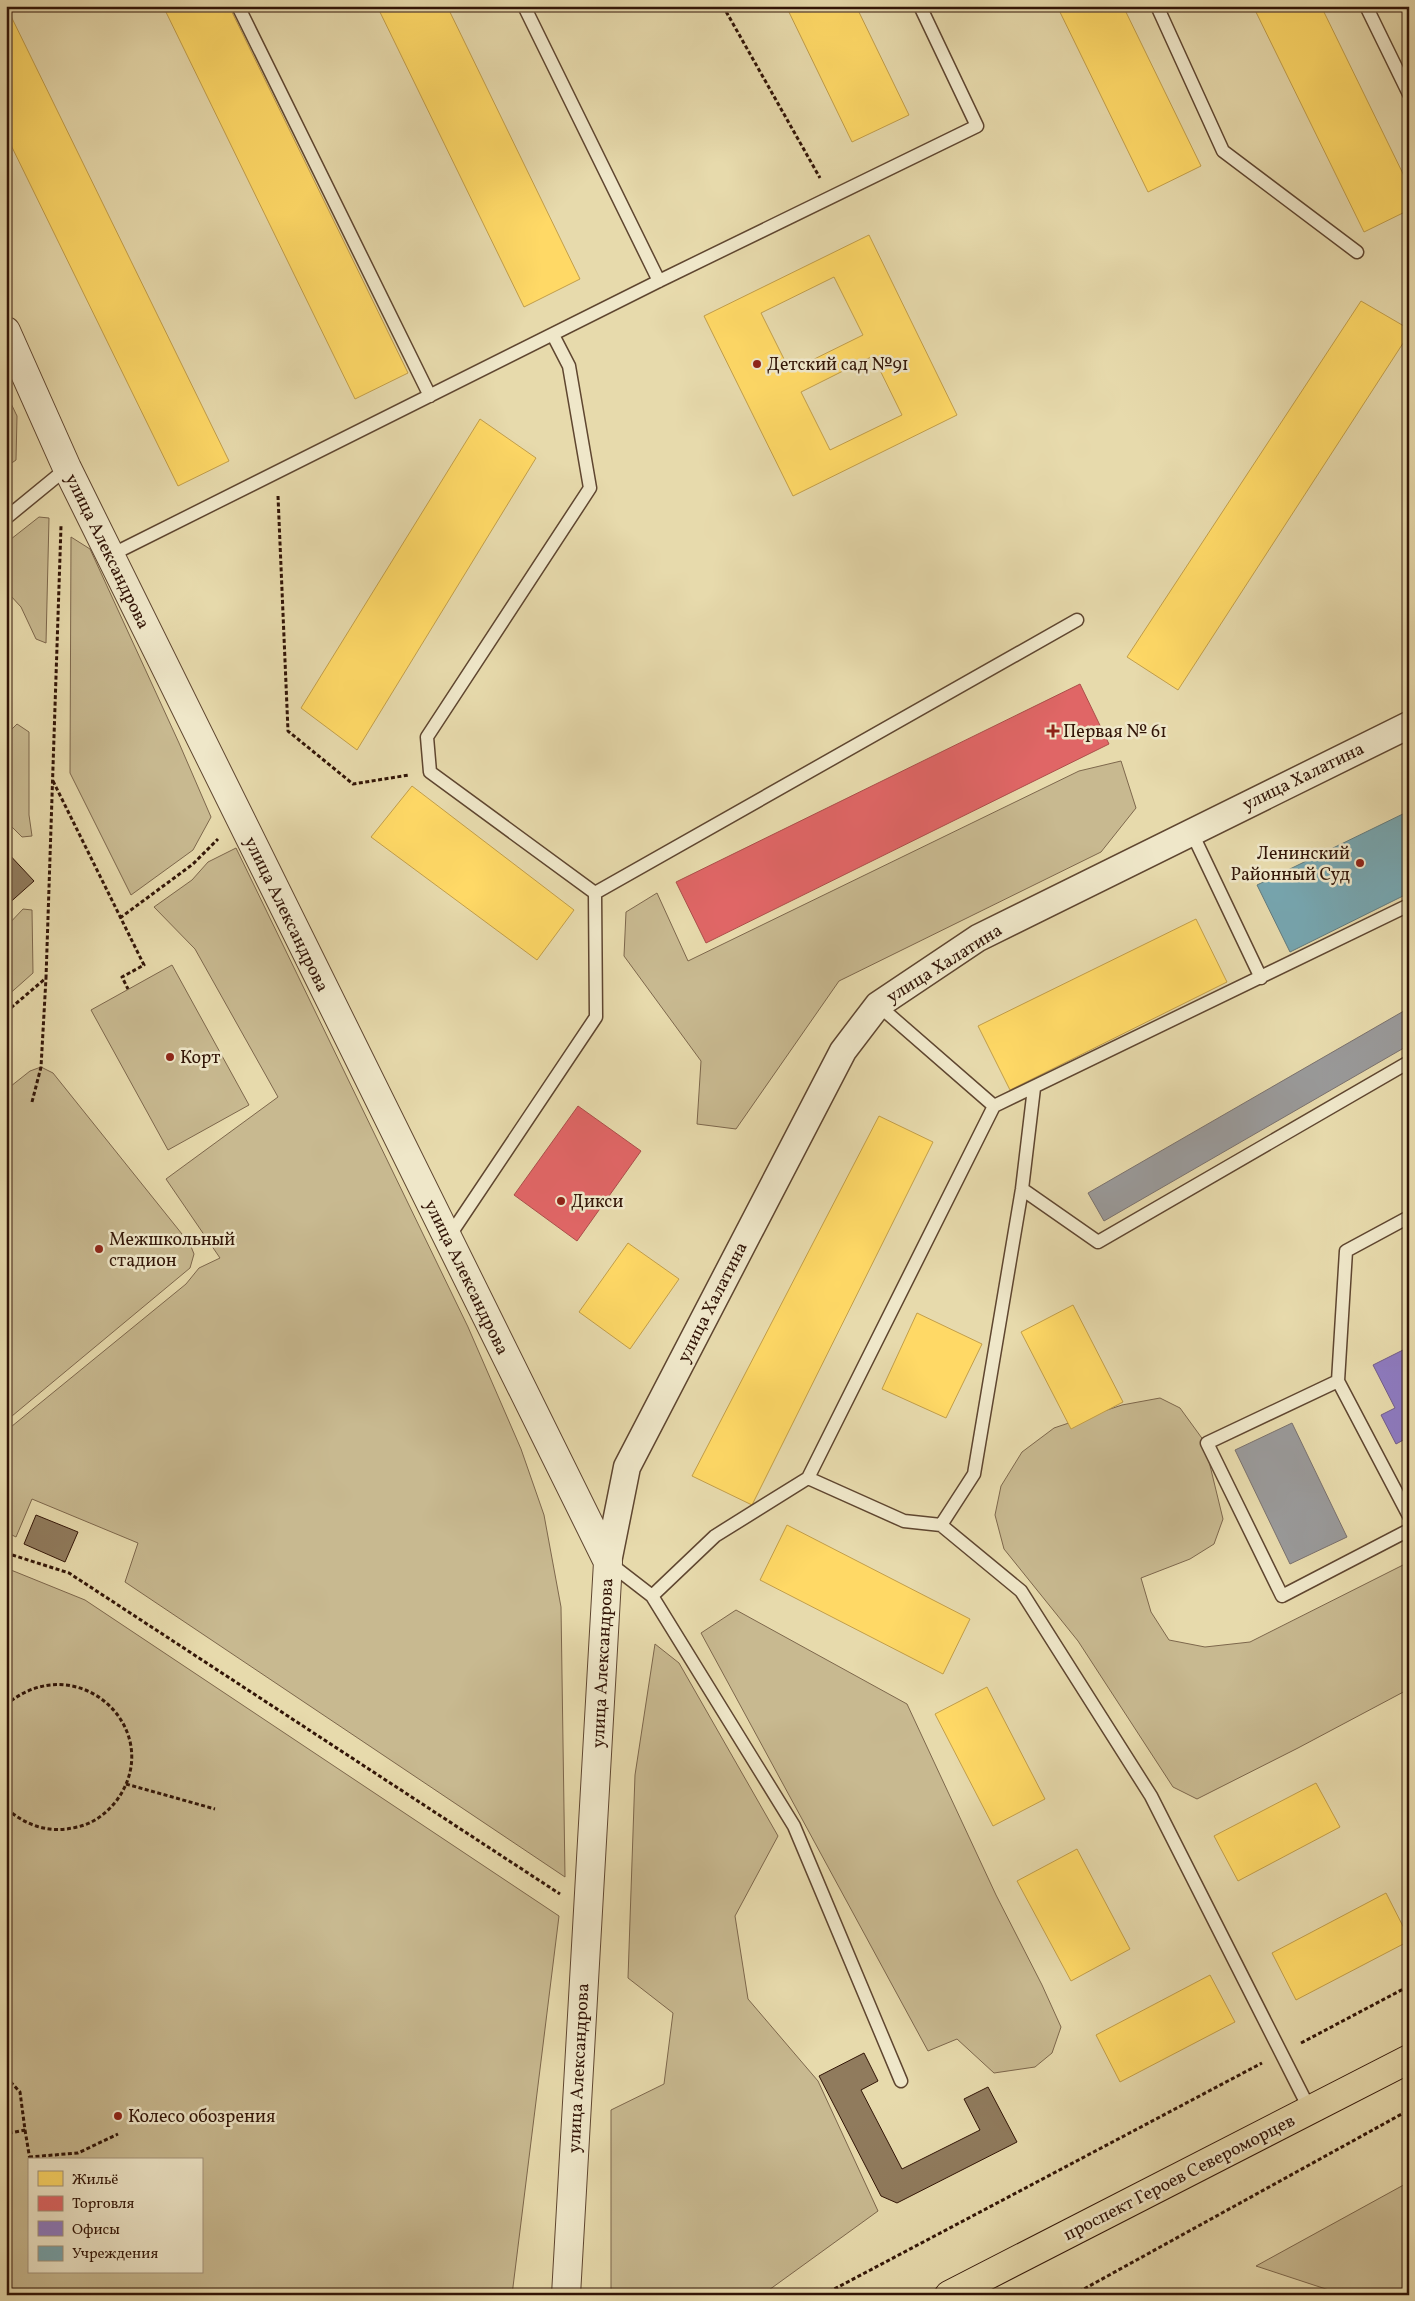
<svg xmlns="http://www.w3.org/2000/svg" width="1415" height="2301" viewBox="0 0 1415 2301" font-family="Vollkorn,serif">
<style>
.green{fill:#c8b990;stroke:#7d674c;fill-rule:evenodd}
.homes{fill:#ffd966;stroke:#c29e4a;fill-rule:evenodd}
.shops{fill:#e06666;stroke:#ac4e4a}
.offices{fill:#8e7cc3;stroke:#725d8b}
.public{fill:#76a5af;stroke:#627a7d}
.industry{fill:#999;stroke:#7a716d}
.building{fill:#907b5d;stroke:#321507}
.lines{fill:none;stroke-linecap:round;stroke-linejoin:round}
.service-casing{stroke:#5f4630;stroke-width:15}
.minor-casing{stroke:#5f4630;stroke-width:29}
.tertiary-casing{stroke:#5f4630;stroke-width:30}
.primary-casing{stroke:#321507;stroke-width:30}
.path{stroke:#321507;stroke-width:3;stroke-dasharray:4 2.5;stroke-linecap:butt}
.service{stroke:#efe7c9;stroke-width:12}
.minor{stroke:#efe7c9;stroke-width:26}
.tertiary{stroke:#efe7c9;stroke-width:28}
.primary{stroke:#e7daac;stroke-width:28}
.poi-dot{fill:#8f2418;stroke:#efe7c9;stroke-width:2}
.labels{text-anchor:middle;stroke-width:5;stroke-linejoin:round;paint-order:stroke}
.poi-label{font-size:18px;fill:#321507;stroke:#efe7c9;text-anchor:start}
.street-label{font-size:18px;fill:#321507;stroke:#efe7c9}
</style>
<rect width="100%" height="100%" fill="#e7daac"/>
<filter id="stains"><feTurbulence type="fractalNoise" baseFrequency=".004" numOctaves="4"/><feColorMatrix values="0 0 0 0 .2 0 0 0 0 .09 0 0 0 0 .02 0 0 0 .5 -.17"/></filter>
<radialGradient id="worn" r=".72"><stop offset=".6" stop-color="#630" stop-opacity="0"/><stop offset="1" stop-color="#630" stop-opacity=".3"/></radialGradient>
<path class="green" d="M6 393 17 416 16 460 6 467Z
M39 517 49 518 46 643 36 639 21 607 10 595 6 596V543Z
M71 537 90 549 179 743 211 817 193 850 131 895 70 773Z
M17 724 29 732V815L32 836 22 837 6 821V735Z
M1121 761 1136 808 1101 852 839 981 736 1129 697 1124 701 1061 624 956 626 912 657 893 688 961 1079 771Z
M236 848 468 1327 521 1449 544 1515 561 1607 565 1877 125 1582 138 1543 32 1499 16 1537 6 1532V1431L186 1284 199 1268 220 1258 166 1179 278 1097 195 949 154 907 192 880 208 862Z
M23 909 32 910 33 973 6 997V927Z
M172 965 249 1105 168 1150 91 1010Z
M41 1067 53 1073 190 1244 194 1254 190 1268 6 1421V1090L30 1071Z
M1160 1398 1180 1408 1204 1441 1223 1519 1214 1544 1190 1559 1141 1578 1151 1612 1169 1640 1205 1647 1250 1642 1409 1562V1689L1298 1748 1197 1799 1173 1787 1078 1641 1004 1549 995 1515 1001 1486 1022 1452 1054 1428 1122 1405Z
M6 1568 85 1600 559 1916 512 2295H6ZM29 2160H201V2272H29Z
M736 1610 907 1704 996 1895 1042 1985 1061 2027 1052 2053 1035 2067 994 2073 957 2039 928 2051 701 1633Z
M655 1644 679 1663 778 1836 735 1916 748 1999 818 2081 878 2211 762 2295H611V2110L664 2084 673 2013 628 1978 635 1775Z
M1409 2182V2295H1344L1256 2266Z"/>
<path class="homes" d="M6 6 229 461 178 486 6 135Z
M163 6H229L408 373 355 399Z
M377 6H447L580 279 524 307Z
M786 6H856L909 115 852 142Z
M1057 6H1123L1201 166 1148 192Z
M1253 6H1321L1409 186V210L1364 232Z
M869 235 957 415 793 496 704 316ZM834 277 863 335 790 371 761 313ZM873 356 902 415 830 450 801 392Z
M1361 301 1409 329V334L1178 690 1127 657Z
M480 419 536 458 357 750 301 708Z
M412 786 574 910 537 960 371 837Z
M1196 919 1227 982 1010 1090 978 1026Z
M879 1116 933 1142 752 1505 692 1476Z
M628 1243 679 1279 630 1349 579 1312Z
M1073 1305 1123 1402 1071 1429 1021 1332Z
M917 1313 982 1344 946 1418 882 1389Z
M787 1525 970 1619 943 1674 760 1580Z
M987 1687 1045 1799 993 1826 935 1714Z
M1316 1783 1340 1827 1238 1881 1214 1836Z
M1077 1849 1130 1949 1071 1981 1017 1881Z
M1386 1893 1409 1938V1941L1296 2000 1272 1953Z
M1210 1975 1235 2022 1120 2082 1096 2035Z"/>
<path class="shops" d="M1080 684 1109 744 706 943 676 882Z
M578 1106 641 1151 577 1241 514 1195Z"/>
<path class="offices" d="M1409 1347V1437L1396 1444 1381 1415 1395 1408 1373 1365Z"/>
<path class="public" d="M1409 811V893L1290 952 1257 885Z"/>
<path class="industry" d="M1409 1008V1045L1104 1221 1088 1193Z
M1292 1423 1347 1537 1290 1564 1235 1450Z"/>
<path class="building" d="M6 851 34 881 6 906Z
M36 1515 78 1532 65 1562 24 1544Z
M864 2053 878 2081 861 2090 902 2169 980 2130 964 2099 988 2087 1017 2142 897 2203 881 2196 819 2076Z"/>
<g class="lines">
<defs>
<path id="service" d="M238 6 430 396
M524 6 659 281
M1157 6 1223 151 1357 252
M1366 6 1409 94
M553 335 569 366 590 488 427 737 430 772 595 893 1077 620
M6 518 67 468
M111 555 659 281 977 126 920 6
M1191 831 1261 978
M878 1005 994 1106
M1022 1189 1098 1242 1409 1062
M1409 1217 1346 1251 1338 1381 1207 1443 1282 1596 1409 1530
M448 1238 596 1017 595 893
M1338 1381 1409 1516
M808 1478 904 1521 941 1525 1021 1591 1151 1796 1310 2110
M941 1525 974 1474 1022 1189 1034 1088
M608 1562 652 1596 715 1536 808 1478 994 1106 1409 905
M652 1596 794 1826 901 2081"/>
<path id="minor" d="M608 1562 627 1467 843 1051 878 1005 978 938 1409 725"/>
<path id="tertiary" d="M6 331 67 468 608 1562 566 2295"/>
<path id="primary" d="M949 2295 1409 2059"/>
</defs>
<use href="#service" class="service-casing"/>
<use href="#minor" class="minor-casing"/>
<use href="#tertiary" class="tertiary-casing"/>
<use href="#primary" class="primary-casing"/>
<path class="path" d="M723 6 820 178
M278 496 288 731 353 784 409 775
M53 781 144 965 122 977 128 989
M120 918 193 864 218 839
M6 1012 46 978 61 526
M32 1102 41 1067 46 978
M6 1553 69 1573 560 1894
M6 1705C76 1645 168 1729 117 1800 107 1813 93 1824 77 1827 50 1834 26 1826 6 1808
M126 1784 215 1809
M1301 2043 1409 1986
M6 2077 20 2092 25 2130 6 2134
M25 2130 30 2160
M29 2157 78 2153 118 2134
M823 2295 1262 2063
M1073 2295 1409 2110"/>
<use href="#service" class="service"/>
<use href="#minor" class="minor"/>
<use href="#tertiary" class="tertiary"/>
<use href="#primary" class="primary"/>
</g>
<g class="poi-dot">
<circle cx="757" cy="364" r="5"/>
<path d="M1050.5 723.5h5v5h5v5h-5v5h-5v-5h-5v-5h5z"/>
<circle cx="1360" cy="863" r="5"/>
<circle cx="170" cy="1057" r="5"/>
<circle cx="561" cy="1201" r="5"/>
<circle cx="99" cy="1249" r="5"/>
<circle cx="118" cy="2116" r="5"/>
</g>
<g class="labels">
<g class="poi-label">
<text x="767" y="370">Детский сад №91</text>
<text x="1063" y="737">Первая № 61</text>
<text x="1350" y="859" text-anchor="end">Ленинский<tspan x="1350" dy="21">Районный Суд</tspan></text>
<text x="180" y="1063">Корт</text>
<text x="571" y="1207">Дикси</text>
<text x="109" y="1245">Межшкольный<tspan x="109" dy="21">стадион</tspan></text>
<text x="128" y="2122">Колесо обозрения</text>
</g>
<g class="street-label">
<text transform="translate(108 551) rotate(64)" y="6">улица Александрова</text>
<text transform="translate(1303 776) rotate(-26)" y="6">улица Халатина</text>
<text transform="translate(287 914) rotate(64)" y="6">улица Александрова</text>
<text transform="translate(944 963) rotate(-32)" y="6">улица Халатина</text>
<text transform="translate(467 1277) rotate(64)" y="6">улица Александрова</text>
<text transform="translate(712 1302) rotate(-63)" y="6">улица Халатина</text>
<text transform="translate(602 1663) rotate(-87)" y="6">улица Александрова</text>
<text transform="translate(578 2068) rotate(-87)" y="6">улица Александрова</text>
<text transform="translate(1179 2177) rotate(-27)" y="6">проспект Героев Североморцев</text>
</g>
</g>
<rect width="1415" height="2301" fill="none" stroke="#e7daac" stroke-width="25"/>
<rect x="8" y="8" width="1400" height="2286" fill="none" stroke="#321507" stroke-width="2.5"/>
<rect x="12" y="12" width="1390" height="2276" fill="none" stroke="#321507"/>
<rect x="28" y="2158" width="175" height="115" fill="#efe7c9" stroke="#a3937b"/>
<rect x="38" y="2171" width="25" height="15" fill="#ffd966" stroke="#a3937b"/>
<text x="72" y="2184" font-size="15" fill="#321507">Жильё</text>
<rect x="38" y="2196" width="25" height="15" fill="#e06666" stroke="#a3937b"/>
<text x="72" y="2208" font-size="15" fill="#321507">Торговля</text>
<rect x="38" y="2221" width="25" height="15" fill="#8e7cc3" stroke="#a3937b"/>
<text x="72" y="2234" font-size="15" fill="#321507">Офисы</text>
<rect x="38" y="2246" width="25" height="15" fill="#76a5af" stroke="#a3937b"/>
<text x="72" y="2258" font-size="15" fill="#321507">Учреждения</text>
<rect width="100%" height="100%" filter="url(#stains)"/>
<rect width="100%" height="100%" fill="url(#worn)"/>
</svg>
